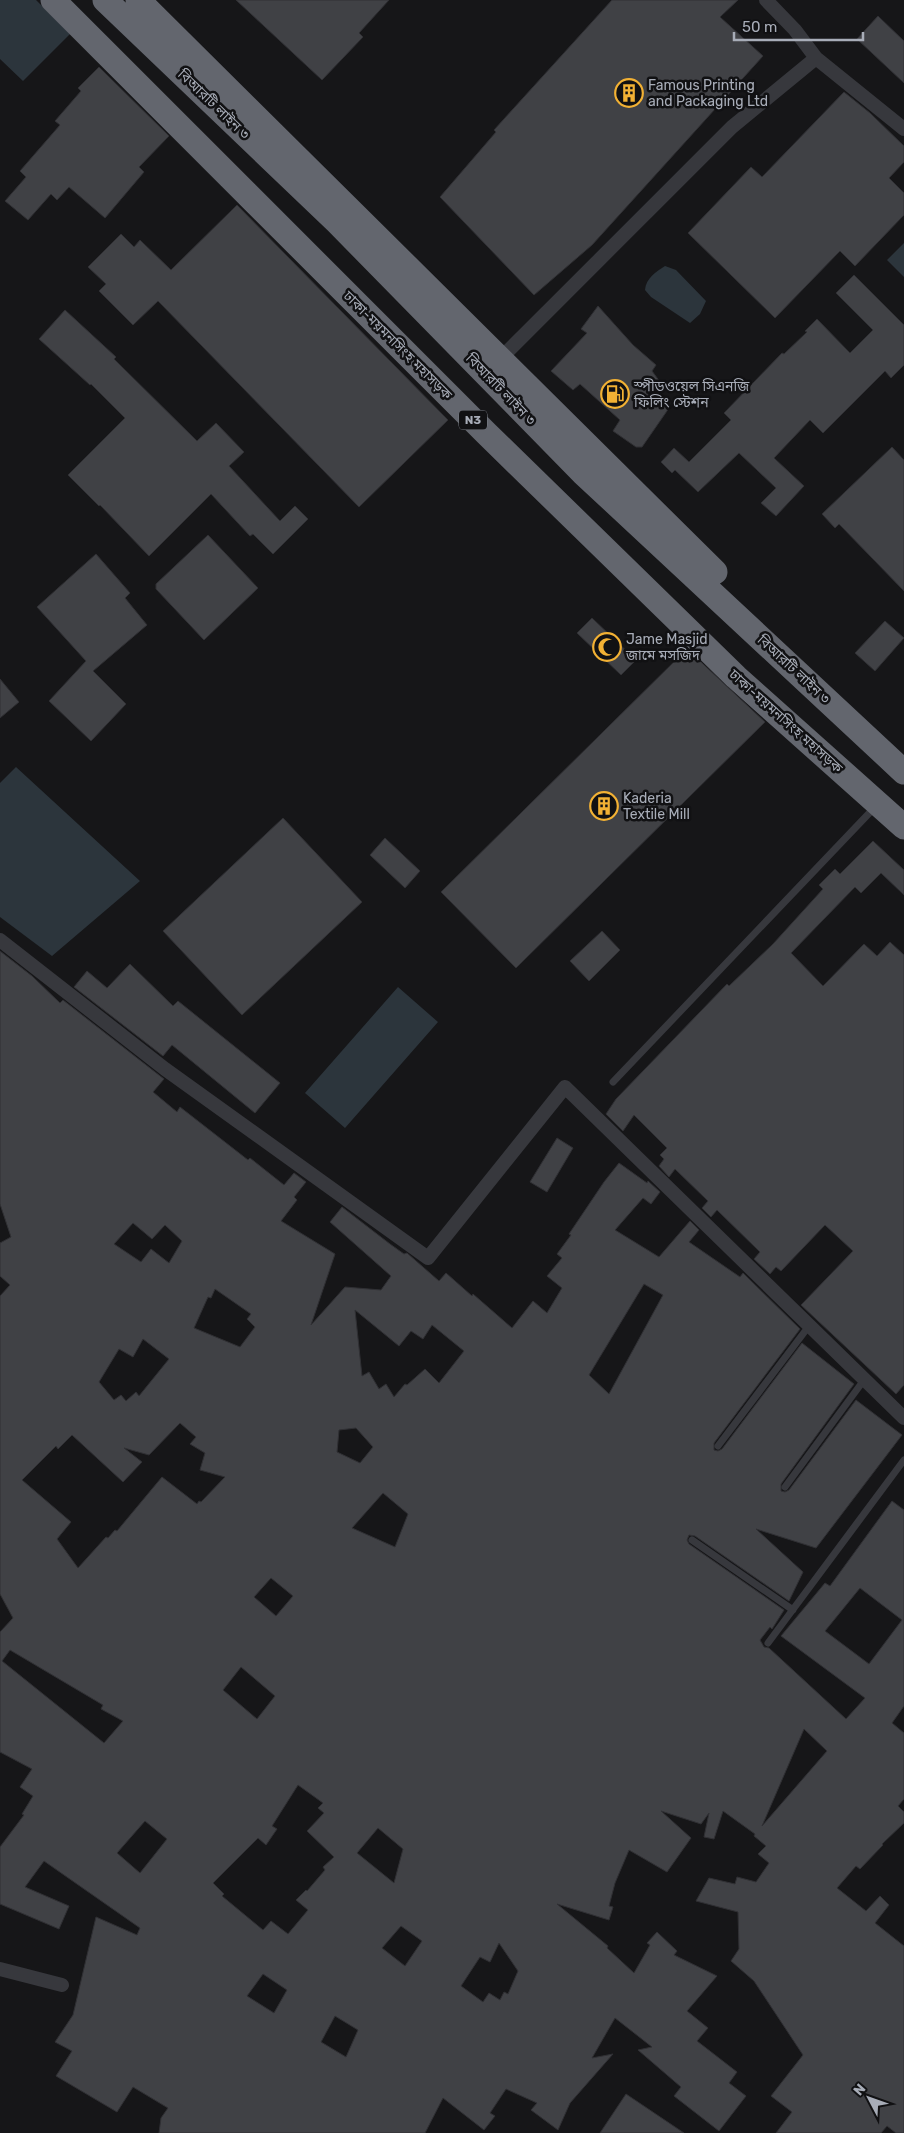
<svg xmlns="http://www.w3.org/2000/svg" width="904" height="2133" viewBox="0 0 904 2133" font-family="Rubik,'Noto Sans Bengali',sans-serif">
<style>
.water{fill:#2c353c}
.building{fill:#404145;stroke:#303034;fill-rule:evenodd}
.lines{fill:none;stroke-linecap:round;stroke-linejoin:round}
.lane{stroke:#37383d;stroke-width:7}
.street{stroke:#37383d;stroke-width:14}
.highway{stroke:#63666e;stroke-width:25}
.labels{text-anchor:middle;stroke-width:5;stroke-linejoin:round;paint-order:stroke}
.shield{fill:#111113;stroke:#7b7e86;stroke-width:1}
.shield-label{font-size:12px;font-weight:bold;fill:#a8adb8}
.poi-label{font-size:14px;fill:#a8adb8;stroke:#111113;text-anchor:start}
.street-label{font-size:14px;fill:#a8adb8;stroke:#111113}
</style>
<rect width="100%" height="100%" fill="#161618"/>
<path class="water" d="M0 0H36L70 34 23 81 0 59Z
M904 243V277L887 260Z
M665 266 676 270 706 301 700 314 690 323 651 297 645 290C646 278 656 272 665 266Z
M16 767 140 881 52 956 0 917V783Z
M398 987 438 1022 345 1128 305 1093Z"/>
<path class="building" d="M236 0H389L359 33 363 37 322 80Z
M612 0H738L720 17 763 56 592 245 534 295 440 197 496 132 494 130Z
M878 16 904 41V83L857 39Z
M99 67 169 136 139 167 144 172 105 218 69 187 57 200 51 194 28 220 5 201 26 177 20 171 60 125 55 121 81 91 78 88Z
M844 92 870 113 904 146V162L889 178 904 193V215L855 266 840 251 775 318 688 233 751 167 762 177Z
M237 205 448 420 359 507 158 301 133 325 99 291 106 284 88 267 121 234 134 247 140 240 171 270Z
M854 275 904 325V365L891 378 885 371 823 433 810 420 774 458 804 486 776 516 761 503 776 488 739 453 698 492 675 470 672 473 661 462 674 448 689 462 731 420 724 413 782 353 784 354 807 332 805 331 817 319 850 353 873 330 836 293Z
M598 306 633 345 656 365 652 371 660 382 646 393 669 408 642 447H636L613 431 620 420 580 384 573 390 551 371 587 333 581 329Z
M65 310 116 357 114 359 197 441 216 423 244 452 229 466 280 521 295 506 308 519 273 554 253 534 250 536 211 494 149 556 100 505 99 506 68 475 125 418 91 384 90 385 39 339Z
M892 447 904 460V591L839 524 835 528 822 514Z
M208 535 258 588 204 640 156 589V584Z
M96 554 130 593 125 598 147 625 93 671 126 704 91 741 49 701 86 661 37 607Z
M592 618 636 660 621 675 577 633Z
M885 621 904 638 875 671 855 653Z
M687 649 765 722 516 968 441 892Z
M0 679 19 702 0 718Z
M283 818 362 902 242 1015 163 931Z
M385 838 420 871 405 888 370 855Z
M873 841 904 870V895L881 873 861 893 855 887 791 953 823 986 864 944 877 956 890 942 904 955V1385L896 1394 801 1305 853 1251 825 1225 781 1271 776 1267 770 1274 754 1259 760 1252 717 1210 711 1217 702 1208 708 1201 675 1169 669 1177 659 1166 664 1159 660 1155 667 1148 634 1115 623 1131 606 1114 616 1099 727 984 729 986 773 944 823 889 819 885 835 869 840 874Z
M602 931 620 950 589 981 570 961Z
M0 951 32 976 60 1003 63 1000 164 1079 153 1092 177 1112 180 1107 248 1160 250 1158 284 1185 294 1173 306 1182 294 1197 297 1200 281 1221 335 1254 311 1325 345 1287 381 1290 391 1276 330 1222 342 1207 390 1244 404 1254 407 1253 439 1281 446 1273 472 1296 473 1294 512 1328 533 1301 547 1313 562 1288 547 1276 562 1258 557 1254 571 1235 569 1234 604 1182 619 1163 647 1183 648 1181 660 1192 651 1204 643 1198 615 1230 659 1257 690 1221 699 1230 689 1242 740 1277 743 1273 800 1329 714 1443V1450L718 1451 722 1449 802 1343 854 1384 781 1484V1491L785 1492 789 1490 856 1400 902 1435 816 1548 756 1529 803 1572 789 1601 695 1536 689 1535 687 1540 689 1544 784 1610 772 1629 770 1627 760 1640 764 1647 769 1648 846 1719 865 1698 781 1636 825 1583 830 1586 892 1501 904 1510V1706L892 1723 904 1733V1799L898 1806 904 1812V1823L882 1844 883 1845 860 1869 856 1866 837 1888 866 1911 880 1896 889 1905 875 1923 904 1946V2133H896L887 2126 881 2133H776L792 2112 771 2096 803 2055 754 1981 731 1961 739 1949 738 1912 696 1901 709 1878 735 1884 737 1877 756 1882 769 1863 758 1854 766 1846 754 1836 755 1834 723 1811 714 1839 704 1837 709 1813 701 1824 661 1811 691 1838 667 1872 629 1850 615 1883 609 1906 613 1907 609 1920 557 1904 608 1946 607 1948 634 1973 650 1945 647 1943 657 1932 677 1951 674 1955 717 1976 687 2011 708 2028 697 2041 737 2072 729 2083 746 2096 719 2131 674 2096 681 2087 638 2050 652 2047 615 2018 592 2058 613 2054 570 2103 558 2130 531 2110 537 2103 506 2089 490 2113 495 2116 484 2130 443 2098 425 2133H159L161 2118 168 2108 133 2087 117 2112 56 2076 72 2051 55 2042 73 2015 96 1917 137 1935 140 1928 44 1861 25 1887 69 1906 59 1929 0 1904V1847L24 1815 22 1814 33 1796 20 1787 32 1769 0 1752V1632L13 1618 0 1594V1296L10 1285 0 1276V1243L11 1237 0 1204ZM133 1223 152 1239 165 1225 182 1241 169 1263 151 1249 141 1262 114 1244ZM644 1284 663 1295 609 1394 589 1375ZM215 1289 251 1314 247 1319 255 1327 240 1347 194 1328 208 1297 211 1298ZM355 1310 399 1346 411 1331 423 1339 432 1325 464 1351 439 1383 425 1369 407 1385 405 1384 394 1397 386 1384 379 1389 369 1372 362 1376ZM143 1339 169 1359 139 1396 136 1392 126 1401 121 1395 114 1400 99 1382 119 1349 133 1357ZM180 1423 196 1437 190 1444 205 1453 200 1470 225 1477 201 1502 199 1501 197 1504 162 1477 117 1531 115 1530 108 1538 106 1537 78 1568 57 1539 71 1522 22 1480 56 1446 58 1449 72 1435 123 1482 142 1462 124 1448 149 1455ZM356 1428 373 1447 360 1463 337 1452 339 1430ZM383 1493 408 1514 395 1547 352 1528ZM271 1578 293 1596 276 1616 254 1597ZM860 1588 902 1620 869 1664 825 1631ZM10 1650 103 1705 101 1709 123 1721 104 1743 2 1661ZM241 1667 275 1696 257 1719 223 1690ZM804 1729 827 1751 762 1826ZM298 1785 323 1803 318 1808 324 1813 307 1831 334 1857 323 1867 325 1870 307 1891 306 1890 296 1900 308 1910 288 1934 271 1921 263 1930 222 1896 224 1894 213 1883 258 1838 266 1845 277 1829 272 1826ZM145 1821 167 1839 140 1873 117 1853ZM378 1828 403 1849 394 1883 357 1853ZM401 1926 422 1941 405 1966 382 1948ZM499 1943 518 1971 508 1994 504 1992 500 2000 489 1993 483 2002 461 1986 480 1957 490 1962ZM263 1974 287 1990 274 2013 247 1996ZM335 2016 358 2030 346 2057 321 2042Z
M130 964 173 1006 178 1001 280 1083 255 1113 172 1045 163 1056 74 987 87 971 107 988Z
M557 1138 573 1148 547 1192 530 1182Z
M626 2094 684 2133H600Z"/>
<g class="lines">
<path class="lane" d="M613 1082 876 806
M718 1446 809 1326
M785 1487 864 1380
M692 1540 793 1610
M768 1643 904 1460"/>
<path class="street" d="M816 58 904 129
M500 359 732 127 816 58 795 30 766 0
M0 940 165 1069 428 1258 565 1087 904 1418
M0 1969 62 1985"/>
<path class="highway" d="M53 0 487 434 736 677 904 827
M105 0 337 222 583 473 904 772
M138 0 715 572"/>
</g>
<defs>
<symbol id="building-ring" viewBox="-11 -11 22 22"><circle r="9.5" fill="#111113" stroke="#f2b134" stroke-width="1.5"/><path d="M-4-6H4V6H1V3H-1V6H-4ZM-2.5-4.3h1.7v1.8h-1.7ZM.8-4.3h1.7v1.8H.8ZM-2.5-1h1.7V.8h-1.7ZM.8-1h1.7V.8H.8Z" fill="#f2b134"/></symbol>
<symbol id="fuel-ring" viewBox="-11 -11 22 22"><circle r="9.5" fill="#111113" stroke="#f2b134" stroke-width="1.5"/><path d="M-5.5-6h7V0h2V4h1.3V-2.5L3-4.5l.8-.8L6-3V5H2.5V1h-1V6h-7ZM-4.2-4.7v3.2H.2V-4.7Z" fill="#f2b134"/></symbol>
<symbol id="mosque-ring" viewBox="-11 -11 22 22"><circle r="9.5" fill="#111113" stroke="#f2b134" stroke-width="1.5"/><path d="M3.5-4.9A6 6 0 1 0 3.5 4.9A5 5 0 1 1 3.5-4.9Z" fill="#f2b134"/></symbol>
</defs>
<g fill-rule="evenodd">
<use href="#building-ring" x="613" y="77" width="32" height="32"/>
<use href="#fuel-ring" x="599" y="378" width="32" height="32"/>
<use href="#mosque-ring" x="591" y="631" width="32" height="32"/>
<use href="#building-ring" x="588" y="790" width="32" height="32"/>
</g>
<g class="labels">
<rect class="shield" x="459" y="410.5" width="28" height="19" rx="4"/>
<g class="shield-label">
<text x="473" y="424">N3</text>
</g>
<g class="poi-label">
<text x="648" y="90">Famous Printing<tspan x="648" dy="16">and Packaging Ltd</tspan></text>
<text x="634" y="391">স্পীডওয়েল সিএনজি<tspan x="634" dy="16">ফিলিং স্টেশন</tspan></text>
<text x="626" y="644">Jame Masjid<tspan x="626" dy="16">জামে মসজিদ</tspan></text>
<text x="623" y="803">Kaderia<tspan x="623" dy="16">Textile Mill</tspan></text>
</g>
<g class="street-label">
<text transform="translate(214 104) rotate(44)" y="5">বিআরটি লাইন ৩</text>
<text transform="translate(398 345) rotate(45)" y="5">ঢাকা-ময়মনসিংহ মহাসড়ক</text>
<text transform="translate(501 389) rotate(46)" y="5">বিআরটি লাইন ৩</text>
<text transform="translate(794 669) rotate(43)" y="5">বিআরটি লাইন ৩</text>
<text transform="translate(786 721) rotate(42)" y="5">ঢাকা-ময়মনসিংহ মহাসড়ক</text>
</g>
</g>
<g transform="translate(869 2098) rotate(311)" stroke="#111113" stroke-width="4" paint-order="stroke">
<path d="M0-4L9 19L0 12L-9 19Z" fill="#a8adb8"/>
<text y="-8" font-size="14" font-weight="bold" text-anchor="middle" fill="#a8adb8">N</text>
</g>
<path d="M734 32v8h129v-8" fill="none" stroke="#a8adb8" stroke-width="2.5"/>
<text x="742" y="32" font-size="15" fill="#a8adb8" stroke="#111113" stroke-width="4" paint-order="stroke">50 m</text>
</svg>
